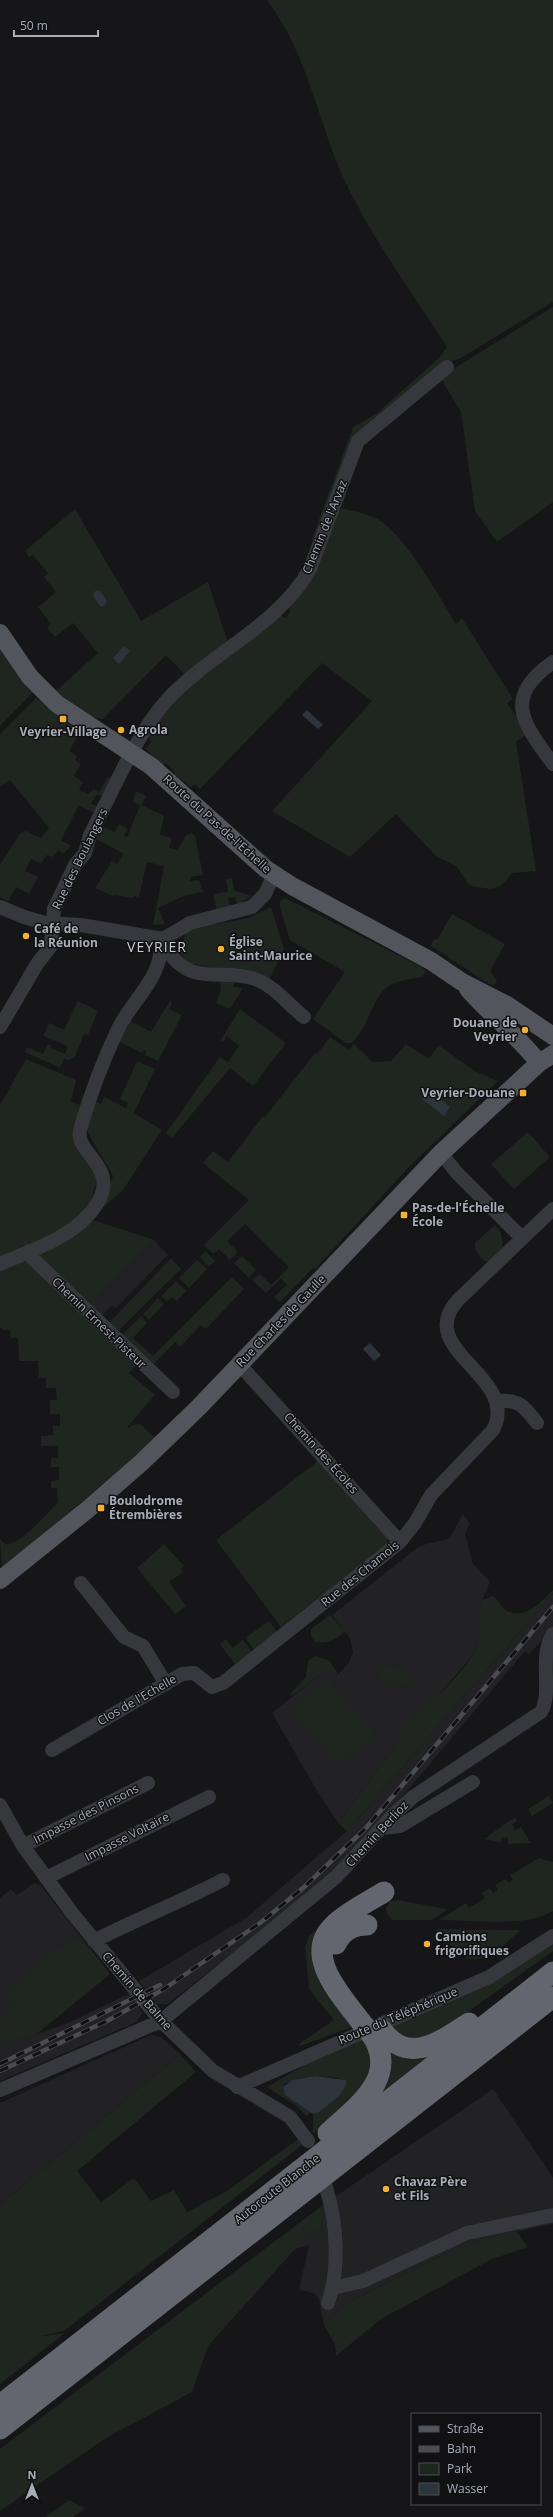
<svg xmlns="http://www.w3.org/2000/svg" width="553" height="2517" viewBox="0 0 553 2517" font-family="'Open Sans',sans-serif">
<style>
.built{fill:#222225}
.green{fill:#1e261f}
.water{fill:#2c353c}
.lines{fill:none;stroke-linecap:round;stroke-linejoin:round}
.minor{stroke:#37383d;stroke-width:14}
.major{stroke:#53555c;stroke-width:18}
.highway{stroke:#63666e;stroke-width:21}
.rail-casing{stroke:#4a4c52;stroke-width:4.5}
.rail{stroke:#111113;stroke-width:3;stroke-dasharray:9;stroke-linecap:butt}
.highway-bridge{stroke:#63666e;stroke-width:21}
.poi-dot{fill:#f2b134;stroke:#111113;stroke-width:1.5}
.labels{text-anchor:middle;stroke-width:3;stroke-linejoin:round;paint-order:stroke}
.street-label{font-size:12px;fill:#a8adb8;stroke:#111113}
.poi-label{font-size:12px;font-weight:bold;fill:#a8adb8;stroke:#111113;text-anchor:start}
.quarter-label{font-size:14px;letter-spacing:1px;fill:#c9ccd4;stroke:#111113}
</style>
<rect width="100%" height="100%" fill="#161618"/>
<path class="built" d="M154 1240 168 1255 116 1308 111 1306 99 1318 86 1308Z
M463 1514 470 1523 465 1534 473 1564 490 1582 482 1600 481 1628 477 1646 472 1656 431 1704 412 1718 403 1722 402 1737 341 1819 339 1824 316 1789 272 1713 324 1671H331L336 1676 349 1663 353 1652 350 1638 332 1615 417 1548 426 1544 449 1539Z
M553 1593V1629L529 1654 525 1651 391 1810 344 1861 261 1932 167 2004H156L139 1981 246 1918 347 1831Z
M34 1883 40 1885 110 1974 37 2034 63 2025 131 1993 142 2013 137 2022 0 2081V1898L11 1889 17 1895Z
M151 2035 161 2037 180 2054 0 2205V2103Z
M493 2089 553 2178V2224L481 2239 432 2260 345 2304 324 2325 319 2299 314 2293 299 2290 309 2245 295 2249 302 2236 321 2229 323 2205Z"/>
<path class="green" d="M267 0H553V302L459 359 444 363 356 435 313 545 312 539 353 427 376 414 440 357 447 347C411 291 371 237 343 177 317 118 307 53 267 0Z
M553 307V502L497 542 475 511 461 412 440 377Z
M342 508C356 512 371 514 382 522 408 541 439 596 456 624L462 618 513 699 507 703 528 733 516 742 536 871 512 873C498 893 491 890 469 885L457 867 436 856 396 814 350 857 272 811 372 701 322 663 200 789 195 784 191 787 174 775 175 772 165 763 163 765 145 749 151 742 148 734 170 703 280 614 285 618 290 613 289 606 337 513Z
M75 509 141 621 208 582 227 640 225 647 187 677 166 655 103 719C85 719 69 702 56 691L98 653 73 623 55 637 47 628 51 624 38 607 56 592 44 577 48 573 33 555 29 557 25 551Z
M0 647 34 691 0 726Z
M37 697 63 720 81 731 69 751 77 756 75 760 81 764 74 776 83 782 79 790 89 794 94 789 99 792 108 777 111 779 105 796 96 795 91 804 100 807 96 814 79 805 61 840 71 846 63 854 58 850 53 857 47 855 41 864 31 859 25 871 38 877 29 894 16 887 8 902 0 897V865L20 834 26 831 41 838 49 828 10 780 0 787V734Z
M136 791 146 796 141 805 164 816 160 835 172 838 169 848 177 850 187 834 189 835 191 833 195 836 203 875 190 877V881L199 880 203 892 186 895 158 908 165 924 153 925 164 866 147 862 139 897 134 896 133 898 115 895V897L95 888 112 861 117 864 124 854 96 839 103 827 115 832 119 824 128 829 124 835 127 837 140 806 133 802Z
M232 878 234 890 251 896 237 905 235 897 228 898 231 908 217 911 213 894 228 892 226 879Z
M285 898 422 967 425 971 423 977C412 979 394 980 385 989 370 1004 368 1028 352 1043H346L313 1019 345 972 290 940 280 908V901Z
M271 907 284 949 268 982 231 971 188 963 179 952 186 932 193 928 249 918Z
M452 914 505 944 490 971 497 982 494 985 489 984 431 946 434 939 437 940Z
M234 980V987L243 988 230 1009 216 1003 221 990 220 981Z
M78 1001 98 1011 88 1035 84 1034 75 1056 69 1060 64 1059 60 1068 25 1052 27 1047 43 1054 48 1044 51 1045V1048L65 1054 68 1046 43 1036 49 1023 64 1030Z
M170 1001 172 1002 169 1009 182 1015 158 1061 145 1055 146 1051 144 1050 142 1053 118 1041 127 1019 151 1032Z
M240 1009 286 1043 253 1086 230 1068 172 1138 166 1133 220 1057 228 1062 239 1046 227 1036 223 1042 220 1041Z
M330 1037 349 1050 354 1044 373 1062 391 1061 406 1044 429 1059 438 1045 475 1071 498 1081 408 1168 315 1269 313 1268 280 1302 274 1297 287 1285 281 1278 266 1293 252 1280 260 1274 271 1285 289 1267 245 1224 227 1241 238 1252 230 1260 219 1249 214 1254 204 1245 249 1200 203 1163 213 1151 228 1162 263 1116 265 1117 315 1053 317 1054Z
M26 1059 76 1080 71 1101 84 1107 74 1137C87 1156 104 1169 93 1192L94 1197 71 1226 0 1258V1105Z
M137 1061 155 1069 134 1113 162 1130 123 1190 104 1207 101 1205 113 1176 88 1133V1122L95 1101 101 1104 104 1097 126 1108 128 1103 120 1099Z
M528 1132 550 1157 514 1189 491 1164Z
M93 1220 154 1240 86 1308 38 1259 41 1251Z
M495 1225 501 1233 503 1247 489 1262 484 1261 475 1250V1243Z
M205 1251 215 1261 209 1267 200 1257Z
M242 1256 256 1270 249 1278 234 1263Z
M171 1258 181 1269 120 1329 116 1331 107 1325Z
M24 1260 137 1364 129 1373 155 1395 127 1427 129 1428 132 1425 140 1424 156 1439 2 1569 0 1539 5 1544C18 1547 49 1512 58 1502L57 1488H51V1481L59 1480V1467H51V1458H58V1446H41V1436L53 1435V1426H60V1414H50V1400H57L56 1388H46V1378H39L38 1361H19L18 1338H11L10 1330H3L0 1327V1269Z
M197 1260 207 1269 189 1288 179 1278Z
M232 1277 244 1289 206 1329 201 1325 180 1347 175 1342 153 1365 121 1336 141 1316 147 1323 133 1338 153 1356Z
M176 1281 186 1291 177 1301 171 1297 167 1302 161 1296Z
M158 1298 164 1304 149 1320 143 1314Z
M322 1458 388 1536 387 1544 281 1627 216 1540Z
M164 1544 184 1566 180 1569 183 1572 169 1582 186 1606 175 1614 137 1568Z
M553 1590V1593L347 1831 339 1824 341 1819 402 1737V1722C424 1713 469 1668 477 1646 482 1630 479 1615 482 1600L494 1596 505 1610C525 1621 541 1602 553 1590Z
M330 1615 345 1631C336 1640 328 1644 315 1642L311 1636V1629Z
M269 1621 278 1633 255 1651 245 1638Z
M226 1639 233 1648 243 1640 253 1653 236 1666 220 1644Z
M315 1656 329 1660 338 1674 335 1676 331 1671H324L292 1696 290 1694 306 1677 308 1661Z
M382 1665 412 1670 409 1685 379 1680Z
M328 1678 375 1735 338 1765 291 1708Z
M549 1796 553 1803 532 1816 528 1809Z
M515 1817 517 1822 512 1824 515 1830 521 1827 531 1843 508 1844V1838L502 1837 501 1843 484 1839Z
M539 1858 553 1862V1911C525 1928 472 1920 439 1920L466 1903 469 1908 485 1898 482 1893 490 1888 493 1893 498 1890 495 1885 505 1879 509 1883 513 1880 510 1875Z
M398 1900 446 1909V1910L432 1920H393L387 1914 386 1908 390 1901Z
M327 1920 319 1931 354 2026 301 2046 299 2044 334 2020 309 1989 305 1948 309 1936Z
M436 1929 519 1930 520 1931C506 1942 483 1969 463 1956 453 1950 445 1938 436 1929Z
M78 1939 83 1940 110 1974 35 2035 0 2042V2023L15 2008 8 1997 52 1952Z
M553 1944V1951L440 2032C417 2041 409 2039 388 2028L501 1977Z
M364 2039C386 2082 342 2109 313 2134V2114L318 2113 344 2090 340 2078C321 2076 301 2075 284 2084L283 2090 311 2113 306 2116 298 2107 267 2087 312 2061Z
M381 2042 443 2046 358 2112Z
M180 2054 196 2072 77 2171 101 2202 134 2178 151 2201 174 2190 187 2212 227 2191 298 2139 302 2145 64 2331 36 2337 65 2333 0 2384V2205Z
M323 2205 321 2229 302 2237 295 2249 208 2346 192 2392 106 2438 0 2511V2449Z
M516 2231 528 2247 492 2259 381 2319 336 2356 335 2345 324 2325 345 2304 432 2260 481 2239Z
M69 2500 85 2508 73 2517H45Z"/>
<path class="water" d="M96 590 100 591 107 601 103 607 100 606 93 596Z
M124 646 130 651 119 664 113 658Z
M307 710 323 725 318 729 302 715Z
M429 1090 450 1107 444 1116 422 1099Z
M370 1343 381 1355 374 1361 363 1349Z
M315 2076 346 2080C348 2093 326 2106 318 2113L313 2114 285 2095 283 2087 292 2080Z"/>
<g class="lines">
<path class="minor" d="M553 662C502 698 523 723 553 764
M0 907 24 917 45 923 81 925 163 939 190 923 252 907 265 894 274 874
M168 951C191 987 224 968 255 979 273 985 289 1005 304 1017
M0 1027 37 964 51 946 54 909 75 865 85 853 90 835C112 793 136 734 167 700 210 653 278 626 310 569L358 441 447 367
M441 1153 457 1173 522 1238
M29 1251 32 1258 173 1392
M0 1264C34 1249 76 1237 97 1204 120 1166 74 1153 80 1130 90 1095 103 1060 119 1027 130 1005 158 979 160 954
M240 1365 400 1542
M497 1401C519 1399 524 1406 537 1423
M81 1583 124 1637 143 1646 166 1684
M52 1750 182 1674 194 1673 212 1687 223 1683 400 1542 415 1523 431 1495 493 1430C521 1376 412 1350 458 1300L553 1209
M0 1805 23 1846 72 1913 161 2021 213 2071 290 2117 308 2141
M382 1828 400 1826 473 1782
M23 1846 148 1783
M46 1878 209 1797
M94 1941C137 1919 180 1902 223 1880
M237 2087 489 1977 553 1936
M0 2090 161 2021 336 1877 394 1814 413 1797 541 1712C553 1692 538 1658 553 1634
M326 2187C337 2223 340 2268 328 2303
M333 2288 363 2281 467 2233 553 2215"/>
<path class="major" d="M0 633 30 677 57 704 151 766 266 869 292 886 431 961 462 982 507 1005 553 1036
M468 989C491 1015 518 1036 539 1063
M0 1580 87 1510 142 1462 199 1407 441 1153 539 1063 553 1054"/>
<path class="highway" d="M336 1944C342 1931 353 1925 367 1925
M361 2022C342 1996 301 1955 335 1924 349 1911 368 1902 384 1892
M381 2029C408 2066 440 2042 469 2023
M328 2133C356 2107 401 2077 371 2034
M0 2405 553 1972
M0 2429 553 1997"/>
<defs>
<path id="rail" d="M0 2064 160 1985
M0 2071 107 2021 164 1989 260 1923 303 1888 366 1828 553 1607"/>
</defs>
<use href="#rail" class="rail-casing"/>
<use href="#rail" class="rail"/>
<path class="highway-bridge" d="M361 2022 371 2034"/>
</g>
<g class="poi-dot">
<rect x="59" y="715" width="8" height="8" rx="2"/>
<circle cx="121" cy="730" r="4"/>
<circle cx="26" cy="936" r="4"/>
<circle cx="221" cy="949" r="4"/>
<circle cx="525" cy="1030" r="4"/>
<rect x="519" y="1089" width="8" height="8" rx="2"/>
<rect x="400" y="1211" width="8" height="8" rx="2"/>
<rect x="97" y="1504" width="8" height="8" rx="2"/>
<circle cx="427" cy="1944" r="4"/>
<circle cx="386" cy="2189" r="4"/>
</g>
<g class="labels">
<g class="street-label">
<text transform="translate(325 527) rotate(-68)" y="4">Chemin de l'Arvaz</text>
<text transform="translate(217 824) rotate(42)" y="4">Route du Pas-de-l'Echelle</text>
<text transform="translate(80 859) rotate(-64)" y="4">Rue des Boulangers</text>
<text transform="translate(281 1321) rotate(-46)" y="4">Rue Charles de Gaulle</text>
<text transform="translate(99 1323) rotate(44)" y="4">Chemin Ernest-Pisteur</text>
<text transform="translate(321 1453) rotate(48)" y="4">Chemin des Écoles</text>
<text transform="translate(360 1574) rotate(-39)" y="4">Rue des Chamois</text>
<text transform="translate(137 1700) rotate(-30)" y="4">Clos de l'Echelle</text>
<text transform="translate(86 1814) rotate(-27)" y="4">Impasse des Pinsons</text>
<text transform="translate(377 1834) rotate(-47)" y="4">Chemin Berlioz</text>
<text transform="translate(127 1837) rotate(-27)" y="4">Impasse Voltaire</text>
<text transform="translate(137 1991) rotate(49)" y="4">Chemin de Balme</text>
<text transform="translate(398 2016) rotate(-23)" y="4">Route du Téléphérique</text>
<text transform="translate(277 2189) rotate(-38)" y="4">Autoroute Blanche</text>
</g>
<g class="poi-label">
<text x="129" y="734">Agrola</text>
<text x="63" y="736" text-anchor="middle">Veyrier-Village</text>
<text x="34" y="933">Café de<tspan x="34" dy="14">la Réunion</tspan></text>
<text x="229" y="946">Église<tspan x="229" dy="14">Saint-Maurice</tspan></text>
<text x="517" y="1027" text-anchor="end">Douane de<tspan x="517" dy="14">Veyrier</tspan></text>
<text x="515" y="1097" text-anchor="end">Veyrier-Douane</text>
<text x="412" y="1212">Pas-de-l'Échelle<tspan x="412" dy="14">École</tspan></text>
<text x="109" y="1505">Boulodrome<tspan x="109" dy="14">Étrembières</tspan></text>
<text x="435" y="1941">Camions<tspan x="435" dy="14">frigorifiques</tspan></text>
<text x="394" y="2186">Chavaz Père<tspan x="394" dy="14">et Fils</tspan></text>
</g>
<g class="quarter-label">
<text x="157" y="952">VEYRIER</text>
</g>
</g>
<rect x="411" y="2413" width="130" height="92" fill="#111113" stroke="#4d4f55"/>
<rect x="419" y="2426" width="20" height="6" fill="#53555c" stroke="#4d4f55"/>
<text x="447" y="2433" font-size="12" fill="#a8adb8">Straße</text>
<rect x="419" y="2446" width="20" height="6" fill="#4a4c52" stroke="#4d4f55"/>
<text x="447" y="2453" font-size="12" fill="#a8adb8">Bahn</text>
<rect x="419" y="2463" width="20" height="12" fill="#1e261f" stroke="#4d4f55"/>
<text x="447" y="2473" font-size="12" fill="#a8adb8">Park</text>
<rect x="419" y="2483" width="20" height="12" fill="#2c353c" stroke="#4d4f55"/>
<text x="447" y="2493" font-size="12" fill="#a8adb8">Wasser</text>
<g transform="translate(32 2485)" stroke="#111113" stroke-width="3" paint-order="stroke">
<path d="M0-3L7 15L0 10L-7 15Z" fill="#a8adb8"/>
<text y="-6" font-size="11" font-weight="bold" text-anchor="middle" fill="#a8adb8">N</text>
</g>
<path d="M14 30v6h84v-6" fill="none" stroke="#a8adb8" stroke-width="2"/>
<text x="20" y="30" font-size="12" fill="#a8adb8" stroke="#111113" stroke-width="3" paint-order="stroke">50 m</text>
</svg>
